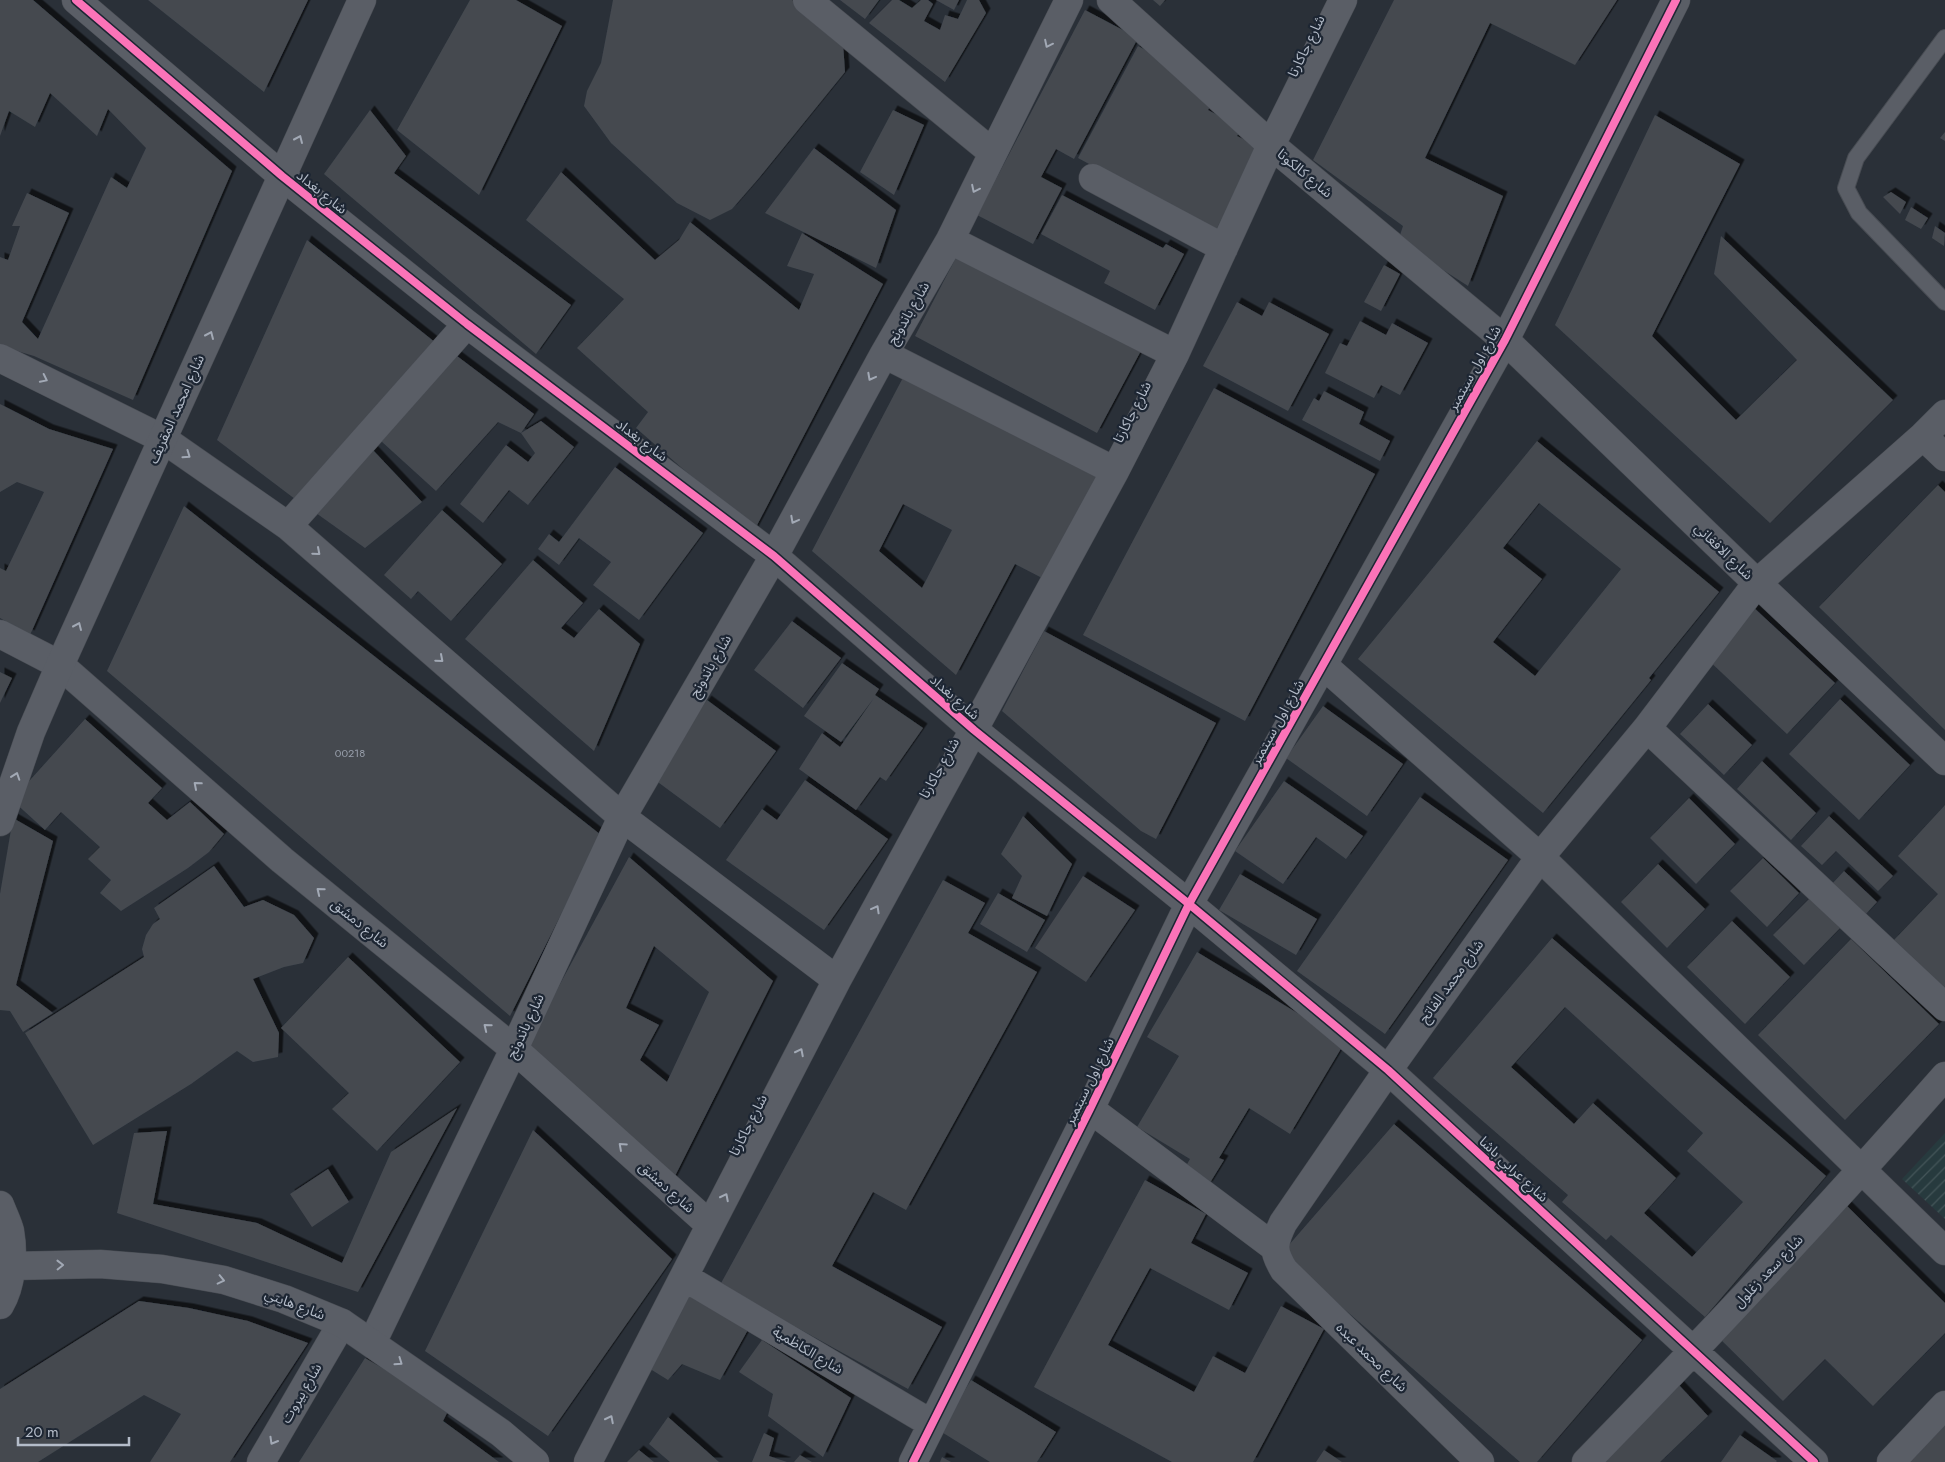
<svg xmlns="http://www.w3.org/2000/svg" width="1945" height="1462" viewBox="0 0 1945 1462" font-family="Jost,'Noto Sans Arabic',sans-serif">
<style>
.garden{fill:url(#garden-furrows)}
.building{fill:#444950;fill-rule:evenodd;filter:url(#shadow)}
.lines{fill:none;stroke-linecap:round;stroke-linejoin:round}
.service-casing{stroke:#484c53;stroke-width:18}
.minor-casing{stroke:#484c53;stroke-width:29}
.tertiary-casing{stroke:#484c53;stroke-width:29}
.service{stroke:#5a5e66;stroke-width:16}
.minor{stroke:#5a5e66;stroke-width:28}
.tertiary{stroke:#5a5e66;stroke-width:28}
.cycleway-casing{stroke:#1d2633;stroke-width:11}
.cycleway{stroke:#fb73b8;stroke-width:8}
.oneway{stroke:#a2a9b5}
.labels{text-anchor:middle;stroke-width:4.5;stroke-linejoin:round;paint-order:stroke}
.number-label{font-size:11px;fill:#989fab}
.street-label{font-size:14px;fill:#b4bcc9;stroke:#1d2633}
</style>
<defs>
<pattern id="garden-furrows" width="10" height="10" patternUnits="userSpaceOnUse" patternTransform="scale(1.25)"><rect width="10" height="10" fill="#273a3e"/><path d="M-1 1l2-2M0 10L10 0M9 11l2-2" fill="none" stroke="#445559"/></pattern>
<filter id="shadow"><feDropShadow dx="4.5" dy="-4.5" stdDeviation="0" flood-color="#0009"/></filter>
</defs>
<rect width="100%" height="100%" fill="#2a3038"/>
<path class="garden" d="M1945 1133V1219L1902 1179Z"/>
<path class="building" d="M0 0H33L232 171 133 400 34 356 0 346V257L8 260 20 226H12L27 193 69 213 22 322 38 339 111 177 127 188 146 148 108 109 97 136 50 93 35 127 9 111 0 136Z
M148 0H308L264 92Z
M470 0H516L562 26 479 195 397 130Z
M613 0H792L811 19 843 43 845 72 759 178 732 209 710 220 677 203 611 143 584 106 587 91 601 63Z
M840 0H879L865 19Z
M892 0H899L912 8 921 0H928L933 4 924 21 940 30 945 15 958 19 967 0H979L986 13 945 82 869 23Z
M936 0H959L954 10Z
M1153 0H1165L1160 6Z
M1394 0H1617L1575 65 1490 23 1425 158 1503 196 1468 286 1398 241 1403 226 1313 160Z
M1085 10 1138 38 1074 159 1056 149 1041 177 1062 188 1033 244 977 215Z
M1138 46 1180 68 1214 100 1208 110 1242 128 1237 136 1260 147 1215 232 1078 158Z
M370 110 406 156 394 173 571 305 536 354 324 174Z
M893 110 924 125 894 195 860 172Z
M1655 115 1740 164 1652 336 1736 420 1797 360 1714 274 1721 236 1893 400 1770 523 1555 325Z
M1945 132V141L1940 138Z
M814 148 896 210 876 268 765 213Z
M561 172 655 260 679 240 690 222 799 310 814 274 787 266 802 233 883 284 754 531 636 428 648 412 577 348 624 299 526 220Z
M1891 192 1906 202 1900 214 1883 197Z
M1062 195 1163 248 1166 244 1184 254 1155 310 1104 283 1110 271 1041 234Z
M1911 207 1928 218 1921 229 1905 220Z
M1935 226 1945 233 1944 246 1932 238Z
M307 240 441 347 295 499 217 440Z
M960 250 1143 347 1097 433 915 336Z
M1384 265 1400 274 1381 311 1364 302Z
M1237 302 1262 316 1269 302 1329 334 1288 411 1203 366Z
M1360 321 1386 335 1392 323 1428 343 1400 395 1381 385 1374 398 1325 373 1340 343 1347 346Z
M457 356 534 414 521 433 498 422 436 491 381 441Z
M907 370 1100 473 1044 579 1015 564 956 675 812 551ZM903 504 952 530 922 588 879 551Z
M1214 388 1375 474 1245 721 1083 635Z
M1324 391 1364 412 1359 424 1390 441 1380 461 1302 420 1314 398 1319 401Z
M0 404 49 429 113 449 30 635 0 618V568L6 571 44 492 17 482 0 492Z
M541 421 574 447 528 505 509 490 483 523 460 504 506 445 528 462 535 453 521 433Z
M1537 441 1719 592 1649 678 1651 680 1543 813 1358 659ZM1539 503 1621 569 1535 676 1493 642 1542 579 1503 548Z
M372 449 422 502 365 548 316 513Z
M615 467 703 533 639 620 593 585 611 562 579 538 559 565 538 549 549 534 559 542Z
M1938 485 1945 492V730L1819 607Z
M184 506 601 835 510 1016 107 671Z
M442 510 502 564 451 621 418 591 411 599 384 575Z
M533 560 583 603 561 628 574 638 599 609 640 644 594 751 465 639Z
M1752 606 1835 683 1787 734 1705 657Z
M792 621 841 658 803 708 754 670Z
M1044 631 1216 723 1156 839 1141 831 1002 711Z
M842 663 879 689 875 695 923 728 886 781 880 777 856 810 799 769 822 733 840 747 874 698 841 742 804 716Z
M0 672 12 678 0 703Z
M1840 699 1910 765 1859 820 1789 754Z
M707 700 776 751 720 828 651 777Z
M1708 704 1752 745 1724 775 1680 734Z
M1323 706 1403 764 1367 816 1286 758Z
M85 719 162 788 148 803 167 820 190 802 224 834 209 852 188 868 121 911 100 893 111 880 88 859 100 847 61 812 45 830 12 800Z
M1762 761 1816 813 1791 840 1737 789Z
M805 780 888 839 824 930 726 860 762 809 777 820Z
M1284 781 1363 836 1346 859 1316 837 1283 884 1235 851Z
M1420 797 1508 860 1385 1034 1297 971Z
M1689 798 1735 844 1696 884 1650 838Z
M1945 805V989L1894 940 1938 894 1898 856Z
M1023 816 1072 864 1047 916 1012 898 1022 876 1001 854Z
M1829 816 1893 876 1878 891 1836 851 1822 865 1801 846Z
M13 818 53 841 16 985 53 1013 23 1032 10 1011 0 1010V894Z
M629 857 773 981 671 1184 528 1043ZM654 946 709 992 667 1082 640 1060 659 1025 626 1008Z
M1763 858 1799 893 1767 927 1730 891Z
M1658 864 1705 909 1667 948 1621 902Z
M214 866 244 907 263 900 294 915 314 938 303 963 284 967 253 979 279 1033 278 1057 253 1062 237 1051 191 1084 93 1145 25 1033 144 957 142 949 146 935 153 924 160 919 154 908Z
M1844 871 1877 902 1864 916 1831 885Z
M1240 874 1317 919 1296 955 1219 910Z
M1083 876 1135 910 1086 982 1035 948Z
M943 880 985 903 968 933 1037 972 906 1210 873 1192 832 1266 942 1327 908 1389 720 1285Z
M998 893 1045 920 1027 952 980 924Z
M1811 897 1841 927 1804 965 1773 935Z
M1732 921 1790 977 1745 1024 1687 967Z
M1552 938 1826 1176 1705 1317 1611 1235 1606 1240 1562 1202 1568 1195 1433 1078ZM1565 1007 1703 1133 1687 1151 1743 1202 1692 1257 1644 1213 1676 1178 1593 1103 1574 1124 1511 1067Z
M1851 939 1939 1024 1845 1120 1758 1035Z
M1197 952 1345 1042 1290 1134 1249 1108 1219 1158 1224 1160 1208 1186 1183 1171 1190 1159 1137 1127 1179 1056 1147 1037Z
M348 957 460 1062 377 1151 332 1109 349 1093 281 1028Z
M457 1108 358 1292 117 1213 134 1133 167 1131 153 1204 257 1223 342 1263 391 1152Z
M1394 1124 1642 1340 1537 1462H1520L1281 1254Z
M533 1130 672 1259 548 1436 425 1351Z
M328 1169 349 1202 312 1227 290 1194Z
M1145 1180 1206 1214 1191 1243 1248 1273 1229 1310 1150 1268 1108 1345 1194 1392 1213 1356 1245 1373 1281 1306 1324 1329 1253 1462H1172L1034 1387Z
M1842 1201 1945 1303V1333L1873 1406 1825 1359 1783 1401 1714 1333Z
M689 1292 749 1328 720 1380 682 1364 668 1380 647 1367Z
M139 1301 189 1308 248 1321 308 1343 230 1462H150L181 1414 144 1395 38 1462H0V1389Z
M762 1340 851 1398 823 1457 768 1416 773 1394 739 1372Z
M365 1358 450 1407 443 1421 499 1462H299Z
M971 1380 1056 1432 1037 1462H990L940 1431Z
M1678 1384 1708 1416 1660 1462H1596Z
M1945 1414V1462H1902Z
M668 1417 719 1462H670L649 1444Z
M764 1433 774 1438 769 1456 787 1462H752Z
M1740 1435 1777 1461 1776 1462H1721Z
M639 1450 654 1462H627Z
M1324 1450 1342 1462H1316Z
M800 1455 812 1462H794Z
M942 1457 951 1462H940Z"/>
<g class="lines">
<defs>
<path id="service" d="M1945 38 1856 158 1846 188 1859 213 1945 302"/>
<path id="minor" d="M76 0 282 176 467 324 774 556 974 730 1189 904 1388 1070 1814 1462
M807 0 993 153
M1111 0 1271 145 1505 340 1757 583 1945 761
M1093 178 1224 248
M950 240 1175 354
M884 354 1115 471
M0 358 163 439 288 526 622 817 837 980
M1923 436 1945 457
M288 526 467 324
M0 634 60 665 282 860 514 1049 710 1225
M1323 665 1540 857 1945 1251
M1647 728 1945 1007
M1090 1109 1274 1247
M684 1277 932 1424
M372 1343 514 1049 622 817 774 556 884 354 950 240 1069 0
M261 1462 342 1323
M588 1462 837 980 1115 471 1175 354 1271 145 1343 0
M913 1462 1090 1109 1189 904 1505 340 1676 0
M1480 1462 1284 1270C1272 1250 1273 1244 1283 1223L1388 1070 1540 857 1647 728 1757 583 1923 436 1945 414
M1586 1462C1709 1336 1829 1208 1945 1076
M1891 1462 1945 1405"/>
<path id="tertiary" d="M0 822 31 732 60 665 362 0
M0 1205C3 1213 8 1223 10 1231 14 1254 12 1285 0 1305
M12 1266 100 1264 162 1269 224 1280 284 1299 342 1323 501 1433 535 1462"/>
</defs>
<use href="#service" class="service-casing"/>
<use href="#minor" class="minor-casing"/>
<use href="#tertiary" class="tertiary-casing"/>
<use href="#service" class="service"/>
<use href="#minor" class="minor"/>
<use href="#tertiary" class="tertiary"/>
<defs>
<path id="cycleway" d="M76 0 282 176 467 324 774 556 974 730 1189 904 1388 1070 1814 1462
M913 1462 1090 1109 1189 904 1505 340 1676 0"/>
</defs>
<use href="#cycleway" class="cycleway-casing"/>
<use href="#cycleway" class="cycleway"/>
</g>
<defs><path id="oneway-chevron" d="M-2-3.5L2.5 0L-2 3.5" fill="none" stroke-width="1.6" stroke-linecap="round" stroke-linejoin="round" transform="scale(1.25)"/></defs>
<g class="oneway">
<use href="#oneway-chevron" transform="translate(1048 44) rotate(116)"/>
<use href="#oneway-chevron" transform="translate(299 139) rotate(-66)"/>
<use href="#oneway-chevron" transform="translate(975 189) rotate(116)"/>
<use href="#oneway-chevron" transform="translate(210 335) rotate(-66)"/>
<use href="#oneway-chevron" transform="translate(871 377) rotate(118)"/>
<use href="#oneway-chevron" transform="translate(44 379) rotate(26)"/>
<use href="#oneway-chevron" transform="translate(187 455) rotate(35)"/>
<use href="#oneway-chevron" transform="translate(794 520) rotate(118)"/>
<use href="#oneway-chevron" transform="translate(317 552) rotate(41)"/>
<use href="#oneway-chevron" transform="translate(78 626) rotate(-66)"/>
<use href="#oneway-chevron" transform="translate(440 659) rotate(41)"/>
<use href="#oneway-chevron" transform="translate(16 776) rotate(-71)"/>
<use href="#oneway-chevron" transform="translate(197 785) rotate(-139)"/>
<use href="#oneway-chevron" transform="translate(320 891) rotate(-141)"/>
<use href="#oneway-chevron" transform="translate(876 909) rotate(-61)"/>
<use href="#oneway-chevron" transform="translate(487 1027) rotate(-141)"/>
<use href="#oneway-chevron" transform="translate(800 1052) rotate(-63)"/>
<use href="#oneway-chevron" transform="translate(622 1146) rotate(-138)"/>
<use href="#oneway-chevron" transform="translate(725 1197) rotate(-63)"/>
<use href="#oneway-chevron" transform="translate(60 1265) rotate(-1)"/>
<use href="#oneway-chevron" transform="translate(221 1280) rotate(13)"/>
<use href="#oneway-chevron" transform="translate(399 1362) rotate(35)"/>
<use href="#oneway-chevron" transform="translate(610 1419) rotate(-63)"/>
<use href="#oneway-chevron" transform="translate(273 1441) rotate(120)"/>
</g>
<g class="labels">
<g class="number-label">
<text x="350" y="757">00218</text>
</g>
<g class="street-label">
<text transform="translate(1306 46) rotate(-64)" y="5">شارع جاكارتا</text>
<text transform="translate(1305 173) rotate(40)" y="5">شارع كالكوتا</text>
<text transform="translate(322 192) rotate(39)" y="5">شارع بغداد</text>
<text transform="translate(908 313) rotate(-60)" y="5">شارع باندونج</text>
<text transform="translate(1474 368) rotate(-61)" y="5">شارع اول سبتمبر</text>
<text transform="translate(176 409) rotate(-66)" y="5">شارع امحمد المقريف</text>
<text transform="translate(1132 412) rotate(-63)" y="5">شارع جاكارتا</text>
<text transform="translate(642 440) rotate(37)" y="5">شارع بغداد</text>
<text transform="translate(1724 551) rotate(44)" y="5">شارع الافغاني</text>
<text transform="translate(710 666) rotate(-60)" y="5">شارع باندونج</text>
<text transform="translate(955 697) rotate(41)" y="5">شارع بغداد</text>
<text transform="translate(1277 722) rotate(-61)" y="5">شارع اول سبتمبر</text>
<text transform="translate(939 768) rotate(-61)" y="5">شارع جاكارتا</text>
<text transform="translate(360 923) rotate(39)" y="5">شارع دمشق</text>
<text transform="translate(1451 981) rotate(-54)" y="5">شارع محمد الفاتح</text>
<text transform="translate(525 1026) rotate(-65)" y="5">شارع باندونج</text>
<text transform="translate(1089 1081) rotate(-64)" y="5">شارع اول سبتمبر</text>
<text transform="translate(748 1125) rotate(-63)" y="5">شارع جاكارتا</text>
<text transform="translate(1514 1169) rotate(43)" y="5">شارع عرابي باشا</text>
<text transform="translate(667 1187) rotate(42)" y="5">شارع دمشق</text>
<text transform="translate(1768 1271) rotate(-47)" y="5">شارع سعد زغلول</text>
<text transform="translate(295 1304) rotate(21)" y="5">شارع هايتي</text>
<text transform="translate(808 1350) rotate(31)" y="5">شارع الكاظمية</text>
<text transform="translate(1372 1357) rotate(44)" y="5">شارع محمد عبده</text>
<text transform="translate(301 1393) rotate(-60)" y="5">شارع بيروت</text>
</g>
</g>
<path d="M18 1437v8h111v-8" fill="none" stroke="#b4bcc9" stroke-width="2.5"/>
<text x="25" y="1437" font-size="15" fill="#b4bcc9" stroke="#1d2633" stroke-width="4" paint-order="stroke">20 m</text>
</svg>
